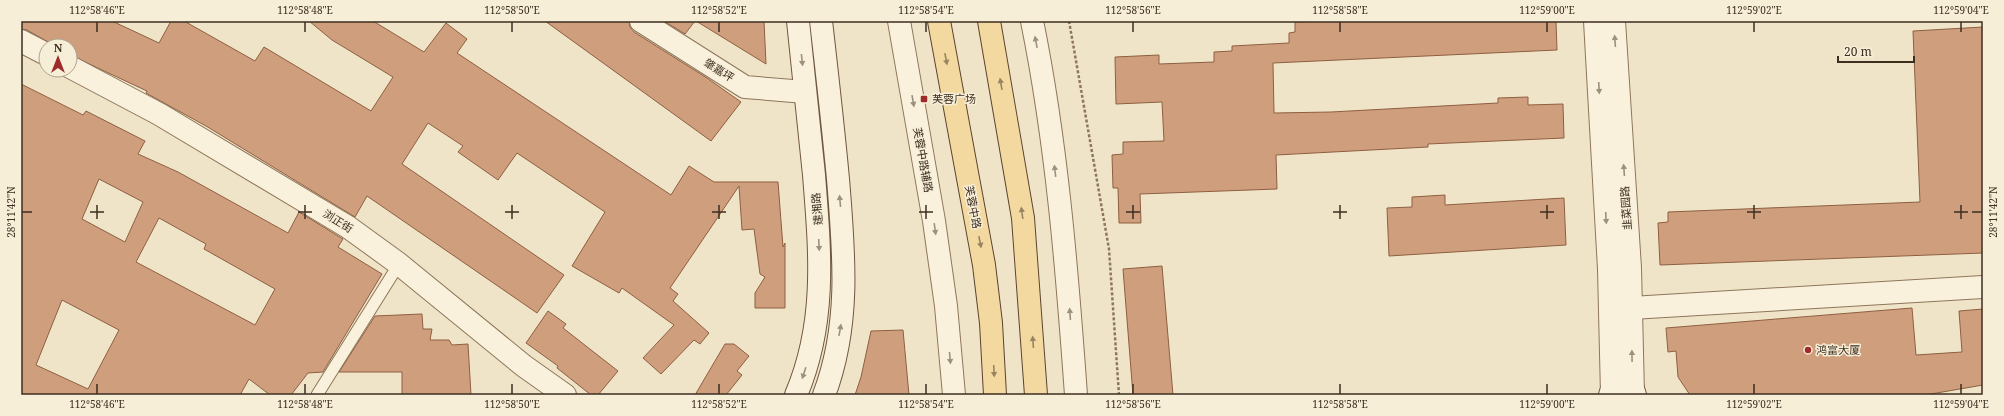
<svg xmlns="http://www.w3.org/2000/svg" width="2004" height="416" viewBox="0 0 2004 416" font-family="'Noto Serif','Noto Sans SC',serif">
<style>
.building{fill:#cf9f7d;stroke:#8d5f41;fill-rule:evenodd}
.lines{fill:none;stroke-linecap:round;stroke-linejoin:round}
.service-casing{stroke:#8d765c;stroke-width:13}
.minor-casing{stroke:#8d765c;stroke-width:24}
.tertiary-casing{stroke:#8d765c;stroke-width:24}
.secondary-casing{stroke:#6f573f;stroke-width:24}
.primary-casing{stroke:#5b4430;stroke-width:24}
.path{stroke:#8d765c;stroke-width:2.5;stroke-dasharray:3 2;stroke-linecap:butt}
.service{stroke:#faf1dc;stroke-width:11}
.minor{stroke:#faf1dc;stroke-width:22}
.tertiary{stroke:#faf1dc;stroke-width:22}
.secondary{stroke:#faf1dc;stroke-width:22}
.primary{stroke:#f3d9a0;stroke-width:22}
.oneway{fill:#9c907e}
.oneway2{fill:#988460}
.ticks{fill:none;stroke:#3d2e20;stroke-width:1.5}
.poi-dot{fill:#9e2a2b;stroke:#f7eed8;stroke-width:1.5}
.labels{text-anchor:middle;stroke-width:3;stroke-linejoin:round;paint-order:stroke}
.street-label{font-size:11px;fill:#3d2e20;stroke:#f7eed8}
.poi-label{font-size:11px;fill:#3d2e20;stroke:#f7eed8;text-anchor:start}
.neatline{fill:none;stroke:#3d2e20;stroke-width:1.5}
.ticks-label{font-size:10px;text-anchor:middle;fill:#3d2e20}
</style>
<rect width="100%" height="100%" fill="#f0e4c8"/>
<path class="building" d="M21 21H112L159 43 171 21H184L255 61 264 47 371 111 393 77 332 40 309 21H373L424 52 446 23 467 39 457 53 671 195 689 166 714 182H778L783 247 785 243V308H755V293L765 277 760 274 754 229 742 230 739 186 670 288 678 294 673 301 709 333 700 344 694 340 661 374 643 358 674 325 622 288 619 293 572 266 605 212 517 153 498 180 458 152 463 146 428 123 402 164 564 275 537 313 367 196 355 217 206 126 146 93 147 91 70 55V46H55L27 30 21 29Z
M545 21H629L630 27 634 32 707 78 741 102 711 141Z
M664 21H695L685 34Z
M696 21H764L766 64Z
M1322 21H1556L1557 50 1273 63 1274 113 1331 112 1498 103V98L1528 97V105L1563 104 1564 138 1428 144V147L1276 155 1277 189 1140 194 1141 223H1119L1118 188H1113L1112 155 1123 154V142L1164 141 1162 102 1116 104 1115 57 1159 55V64L1214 62V52L1232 51V46L1289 43V33L1295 32V22Z
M1983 27V253L1660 265 1658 223 1668 222V212L1920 202 1913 31Z
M21 84 83 115 86 111 145 141 138 154 178 172 288 233 299 212 343 239 338 247 382 274 323 372 308 373 291 395H270L249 379 240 395H21ZM99 179 143 202 125 242 82 219ZM159 218 206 244 204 249 275 289 255 325 136 262ZM62 300 119 330 88 389 36 365Z
M1445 195V205L1564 198 1566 245 1389 256 1387 208 1412 207V197Z
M1162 266 1173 395H1133L1123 269Z
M1912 308 1916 355 1962 352 1959 311 1983 309V385L1925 395H1690L1678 377 1676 351 1668 352 1666 328Z
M548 311 566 324 563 328 618 371 598 395H591L557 368 558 366 526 343Z
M422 314 423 329H432L430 340H449L452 345 468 344 471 395H402V372H339L375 316Z
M903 330 909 395H855L861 377 871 331Z
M725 344H734L749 356 737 371 742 375 726 395H695Z"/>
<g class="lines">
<defs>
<path id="service" d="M317 395 399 264"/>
<path id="minor" d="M641 21 745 87 805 92
M21 41 46 54
M70 67 159 114 348 227 399 264 524 366 565 395
M1631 308 1983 287"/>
<path id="tertiary" d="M899 21 934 221 946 306 954 395
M1032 21C1057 144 1067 270 1076 395
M1595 21 1609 269 1612 395
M1614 21 1630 268 1633 395"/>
<path id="secondary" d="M821 21C827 73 833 126 838 179 844 252 851 324 824 395
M1633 389 1635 395
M796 395C827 322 820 251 814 175 809 123 803 72 798 21
M1610 395 1612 389"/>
<path id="primary" d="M939 21 984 265 991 323 995 395
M989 21 1023 218 1036 395"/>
</defs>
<use href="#service" class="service-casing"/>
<use href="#minor" class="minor-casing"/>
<use href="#tertiary" class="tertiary-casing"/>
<use href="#secondary" class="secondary-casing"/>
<use href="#primary" class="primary-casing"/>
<path class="path" d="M1069 21 1109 249 1119 395"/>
<use href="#service" class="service"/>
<use href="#minor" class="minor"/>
<use href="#tertiary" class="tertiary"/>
<use href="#secondary" class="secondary"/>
<use href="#primary" class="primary"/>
</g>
<defs><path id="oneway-solid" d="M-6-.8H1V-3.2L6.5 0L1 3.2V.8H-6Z"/></defs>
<g class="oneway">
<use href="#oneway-solid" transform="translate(1615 41) rotate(-94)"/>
<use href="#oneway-solid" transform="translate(1036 42) rotate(-101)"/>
<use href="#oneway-solid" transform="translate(802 60) rotate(84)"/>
<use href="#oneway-solid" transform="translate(1599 88) rotate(87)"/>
<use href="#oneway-solid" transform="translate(913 101) rotate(80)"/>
<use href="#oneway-solid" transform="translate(1624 170) rotate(-94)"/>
<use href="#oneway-solid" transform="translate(1055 171) rotate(-97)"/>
<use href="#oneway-solid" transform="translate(840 201) rotate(-95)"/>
<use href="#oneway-solid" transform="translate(1606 218) rotate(87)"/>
<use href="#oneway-solid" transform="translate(935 229) rotate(82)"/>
<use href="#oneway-solid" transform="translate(819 245) rotate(87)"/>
<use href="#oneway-solid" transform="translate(1070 314) rotate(-94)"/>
<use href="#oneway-solid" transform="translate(840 330) rotate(-80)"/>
<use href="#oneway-solid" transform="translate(1632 356) rotate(-91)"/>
<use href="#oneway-solid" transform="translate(950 358) rotate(85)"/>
<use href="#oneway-solid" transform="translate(804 373) rotate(108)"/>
</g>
<g class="oneway2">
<use href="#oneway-solid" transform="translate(946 59) rotate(79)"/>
<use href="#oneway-solid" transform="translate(1001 84) rotate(-100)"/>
<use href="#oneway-solid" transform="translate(1022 213) rotate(-98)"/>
<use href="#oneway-solid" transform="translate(980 242) rotate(79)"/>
<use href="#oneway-solid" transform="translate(1033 342) rotate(-94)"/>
<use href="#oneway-solid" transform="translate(994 371) rotate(87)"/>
</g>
<path class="ticks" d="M97 22V32M305 22V32M512 22V32M719 22V32M926 22V32M1133 22V32M1340 22V32M1547 22V32M1754 22V32M1961 22V32M97 205V219M305 205V219M512 205V219M719 205V219M926 205V219M1133 205V219M1340 205V219M1547 205V219M1754 205V219M1961 205V219M22 212H32M90 212H104M298 212H312M505 212H519M712 212H726M919 212H933M1126 212H1140M1333 212H1347M1540 212H1554M1747 212H1761M1954 212H1968M1972 212H1982M97 384V394M305 384V394M512 384V394M719 384V394M926 384V394M1133 384V394M1340 384V394M1547 384V394M1754 384V394M1961 384V394"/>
<g class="poi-dot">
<rect x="920" y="95" width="8" height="8" rx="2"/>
<circle cx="1808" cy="350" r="4"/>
</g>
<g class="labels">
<g class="street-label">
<text transform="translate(719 70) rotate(32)" y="4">肇嘉坪</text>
<text transform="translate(923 160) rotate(80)" y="4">芙蓉中路辅路</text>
<text transform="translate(973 207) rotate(79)" y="4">芙蓉中路</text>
<text transform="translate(1626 208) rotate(-94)" y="4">韭菜园路</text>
<text transform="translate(817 209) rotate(-95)" y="4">建湘路</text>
<text transform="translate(338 221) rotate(32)" y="4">浏正街</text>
</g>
<g class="poi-label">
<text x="932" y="103">芙蓉广场</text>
<text x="1816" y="354">鸿富大厦</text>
</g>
</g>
<rect width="2004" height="416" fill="none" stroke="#f7eed8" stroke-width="44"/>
<g transform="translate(58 58)"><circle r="19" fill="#f7eed8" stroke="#ada18e"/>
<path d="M0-3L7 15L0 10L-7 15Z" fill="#9e2a2b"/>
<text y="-6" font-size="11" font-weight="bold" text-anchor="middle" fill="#3d2e20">N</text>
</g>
<path d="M1838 56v6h76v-6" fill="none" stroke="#3d2e20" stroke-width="2"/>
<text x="1844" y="56" font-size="12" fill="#3d2e20" stroke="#f7eed8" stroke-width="3" paint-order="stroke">20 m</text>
<rect x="22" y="22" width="1960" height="372" class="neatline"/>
<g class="ticks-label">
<text x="97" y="14">112°58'46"E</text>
<text x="305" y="14">112°58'48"E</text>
<text x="512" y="14">112°58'50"E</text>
<text x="719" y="14">112°58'52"E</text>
<text x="926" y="14">112°58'54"E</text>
<text x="1133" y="14">112°58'56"E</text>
<text x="1340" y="14">112°58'58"E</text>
<text x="1547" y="14">112°59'00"E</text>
<text x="1754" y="14">112°59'02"E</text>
<text x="1961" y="14">112°59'04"E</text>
<text transform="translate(11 212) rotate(-90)" y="4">28°11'42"N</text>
<text transform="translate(1993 212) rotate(-90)" y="4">28°11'42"N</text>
<text x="97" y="408">112°58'46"E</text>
<text x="305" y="408">112°58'48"E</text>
<text x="512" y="408">112°58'50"E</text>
<text x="719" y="408">112°58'52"E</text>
<text x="926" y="408">112°58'54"E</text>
<text x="1133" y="408">112°58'56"E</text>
<text x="1340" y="408">112°58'58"E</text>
<text x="1547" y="408">112°59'00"E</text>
<text x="1754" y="408">112°59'02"E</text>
<text x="1961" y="408">112°59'04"E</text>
</g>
</svg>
